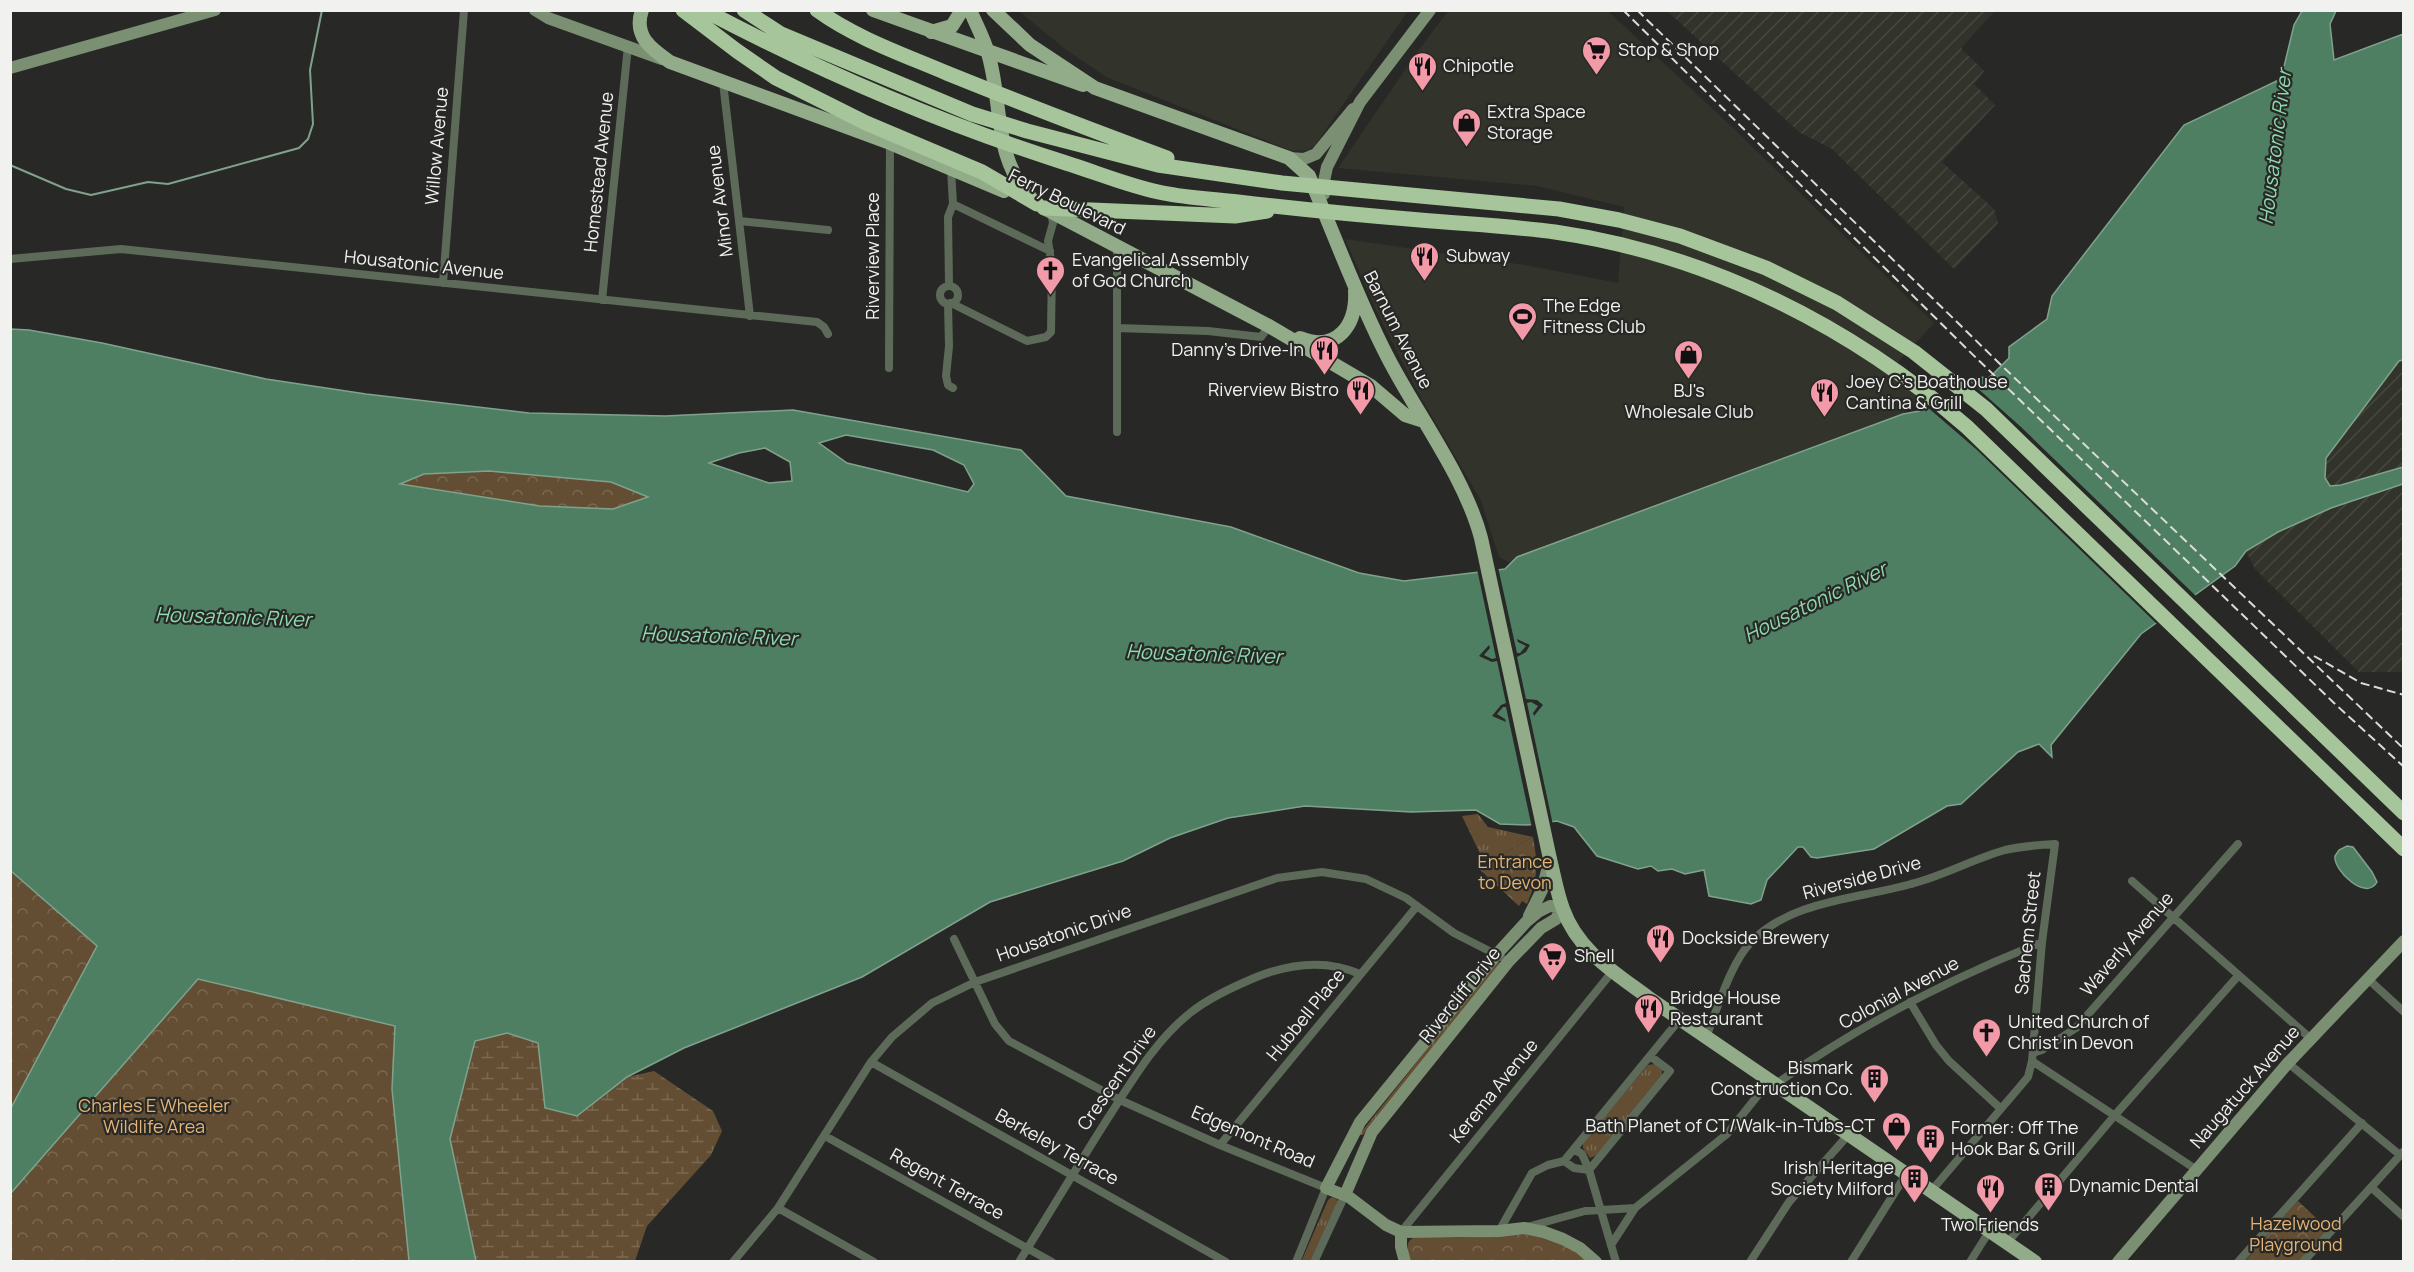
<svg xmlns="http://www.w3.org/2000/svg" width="2414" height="1272" viewBox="0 0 2414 1272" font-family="Manrope,sans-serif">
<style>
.built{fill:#32332a}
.industrial{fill:url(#industrial-furrows)}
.grass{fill:url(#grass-tufts)}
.wetland{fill:url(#wetland-marsh)}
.park{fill:url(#park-crowns)}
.water{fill:#4f7f63;stroke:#80a28d;stroke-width:1.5;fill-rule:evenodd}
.pier{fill:#282926}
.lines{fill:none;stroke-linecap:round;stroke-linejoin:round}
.stream{stroke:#80a28d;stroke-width:2}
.street{stroke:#5e6a59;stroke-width:8}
.secondary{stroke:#7b8f73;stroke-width:12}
.primary{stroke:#92ab88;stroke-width:14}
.highway{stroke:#a6c59a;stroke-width:15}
.rail{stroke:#dbdcda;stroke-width:2;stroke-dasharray:9 4.5;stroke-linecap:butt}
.labels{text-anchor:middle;stroke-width:4.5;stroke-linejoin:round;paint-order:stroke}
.poi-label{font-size:18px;fill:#f1f2f0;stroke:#282926;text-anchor:start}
.street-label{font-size:18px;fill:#f1f2f0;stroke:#282926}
.park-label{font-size:18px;fill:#e5b475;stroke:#282926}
.water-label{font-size:20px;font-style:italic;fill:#8ddaae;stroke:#282926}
</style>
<defs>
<pattern id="industrial-furrows" width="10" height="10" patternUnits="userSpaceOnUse" patternTransform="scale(1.5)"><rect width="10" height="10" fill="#32332a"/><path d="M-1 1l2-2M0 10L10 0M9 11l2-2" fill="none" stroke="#46473f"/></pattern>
<pattern id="grass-tufts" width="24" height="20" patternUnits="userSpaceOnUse" patternTransform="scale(1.5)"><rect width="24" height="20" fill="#634e33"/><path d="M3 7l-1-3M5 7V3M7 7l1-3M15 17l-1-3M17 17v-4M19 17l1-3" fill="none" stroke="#7a6851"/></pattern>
<pattern id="wetland-marsh" width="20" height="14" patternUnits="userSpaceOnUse" patternTransform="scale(1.5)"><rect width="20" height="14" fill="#634e33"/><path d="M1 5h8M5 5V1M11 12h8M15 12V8" fill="none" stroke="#7a6851"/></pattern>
<pattern id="park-crowns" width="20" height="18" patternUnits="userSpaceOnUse" patternTransform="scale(1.5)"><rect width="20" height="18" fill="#634e33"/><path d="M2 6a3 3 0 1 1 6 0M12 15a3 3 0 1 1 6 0" fill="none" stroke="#7a6851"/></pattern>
</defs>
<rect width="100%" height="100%" fill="#282926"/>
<path class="built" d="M1019 11H1408L1315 145 1308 150 1292 151 1106 77 1065 49Z
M1448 11H1608L1730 125 1934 323 1887 374 1923 398 1903 414 1517 557 1512 564 1499 557 1481 501 1415 387 1376 310 1345 239 1525 265 1618 283 1624 207 1537 186 1338 168 1418 51Z"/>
<path class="industrial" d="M1667 11H1995L1961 48 1984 71 1974 84 1995 105 1942 162 1994 209 1998 223 1954 269 1832 149 1799 132Z
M2403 360V467L2341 485 2329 486 2325 478 2326 458 2399 361Z
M2403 484V672H2359L2255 569 2246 551 2278 532 2331 508Z"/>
<path class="grass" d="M1478 814 1488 827 1533 837 1485 864 1462 816Z
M1497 961 1502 964 1501 967 1363 1135H1359Z
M1655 1064 1662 1070V1077L1597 1155 1590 1158 1583 1148V1143L1648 1065Z
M1332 1197 1337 1199 1338 1202 1310 1261 1301 1262 1328 1200Z"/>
<path class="wetland" d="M10 871 198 979 395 1026 475 1041 507 1033 538 1043 545 1108 576 1116 627 1077 654 1071 713 1111 722 1131 711 1155 647 1226 635 1261H11Z"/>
<path class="park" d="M489 471 611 482 649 497 613 509 540 506 399 484 424 474Z
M1533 837C1538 864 1538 879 1527 904L1522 901 1519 906 1478 868Z
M10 871 97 946 198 979 395 1026 392 1089 409 1261H11Z
M2298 1201 2329 1230 2300 1261 2244 1262Z
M1525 1234C1552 1238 1567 1245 1590 1261H1410C1408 1252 1404 1243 1414 1237L1459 1238Z"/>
<path class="water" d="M2302 11H2336L2330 24 2334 60 2403 34V360L2399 361 2326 458 2325 478 2330 486 2341 485 2403 467V484L2331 508 2278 532 2246 551 2235 566 2141 634 2051 745 2052 757 2039 744 2018 752 1961 804 1947 806 1874 849 1817 858 1811 857 1803 847H1798L1767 880 1761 900 1751 904 1709 896 1704 870 1685 874 1672 869 1658 871 1651 866 1638 869 1597 856 1574 827 1557 821 1528 825 1500 824 1476 810 1411 812 1305 806 1228 818 1170 838 1123 861 990 902 862 977 684 1048 627 1077 577 1116 545 1108 538 1043 507 1033 475 1041 450 1139 476 1261H409L392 1089 395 1026 198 979 11 1193V1108L97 946 11 871V329L29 330 102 343 266 379 366 394 529 413 665 416 793 410 1021 450 1066 496 1231 527 1359 573 1404 581 1505 569 1517 557 1903 414 1925 410 1971 378 1990 377 2009 358V347L2047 319 2052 296 2184 125 2281 79 2294 25ZM846 435 933 450 964 465 974 484 968 492 847 463 819 443ZM765 448 790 462 792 481 769 483 709 463 739 453ZM489 471 611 482 648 497 613 509 540 506 400 484 424 474Z
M2347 846 2353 847 2372 872 2377 882C2366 902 2333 870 2335 856L2339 850Z"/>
<path class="pier" d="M1966 378 2021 427 2197 597 2158 625 1976 449 1926 406Z
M1498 567 1517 653H1520L1526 646 1518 642 1517 639 1530 645 1526 652 1517 657 1526 699 1537 700 1543 705 1534 716 1533 713 1538 706 1531 702 1527 703 1553 825 1532 828 1506 707H1503L1497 714 1505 719 1506 722 1492 716 1501 705 1506 703 1497 661 1492 662 1479 656 1489 645 1490 648 1484 655 1492 659 1496 658 1477 569Z"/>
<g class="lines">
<path class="stream" d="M10 165 66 189 91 195 148 182 168 184 299 148 308 139 313 124 310 70 322 10"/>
<path class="street" d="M723 82 750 316
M953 204 1050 251
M739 221 828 230
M10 259 121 249 817 322 824 327 828 334
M443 283 464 10
M949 285 948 217 953 204 951 169
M940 295a9 9 0 1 1 18 0a9 9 0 1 1-18 0Z
M602 300 628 46
M951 303 1027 341 1046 337 1051 332 1052 267 1048 241 1053 223 1051 211
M948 304 949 346 946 376 948 385 953 388
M1117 328 1208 331 1261 337 1269 326
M889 368 890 143
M1117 432V247
M2132 881 2310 1038
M954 939 995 1024 1009 1041 1120 1100 1220 1145 1326 1188 1296 1262
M2367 978 2404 1012
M1910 1002 1936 1045 1949 1061 2000 1108
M1706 1037C1718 1008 1730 964 1751 942 1792 900 1858 899 1911 884 1943 876 1973 859 2005 850 2022 846 2038 845 2055 844L2042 942 2032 1061 2028 1077 1932 1190
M2033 1053 2042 1050 2076 1028 2238 844
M2032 1061 2197 1170
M871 1062 1226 1262
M2288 1063 2400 1155
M1776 1084C1858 1026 1949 979 2042 942
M825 1136 1052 1262
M1220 1145 1417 906
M1574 1149 1582 1154 1589 1170 1670 1071 1650 1056
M1564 1161 1574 1168 1589 1170 1616 1262
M2371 1187 2404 1217
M778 1208 874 1262
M1527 1227 1585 1211 1635 1208
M1499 1231 1532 1173 1548 1165 1564 1161 1680 1019
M1401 1232 1612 972
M2007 1243 2115 1115 2238 976
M1611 1245 1635 1208 1727 1134 1770 1080
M733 1262 778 1208 871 1062 892 1037 932 1003 975 982 1277 878 1322 872 1366 879 1406 898 1454 933 1501 957
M1019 1262C1049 1214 1078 1165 1108 1118 1132 1081 1155 1041 1190 1013 1209 998 1231 988 1254 978 1288 964 1326 959 1360 974
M1314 1262 1345 1195
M1750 1262 1789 1202 1849 1134
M1851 1262 1907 1173
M1970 1262 1990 1230
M2238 1262 2362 1123
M2303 1262 2404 1151"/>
<path class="secondary" d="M535 10 548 18 662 59
M10 68 215 10
M1289 158 1304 159 1316 154 1353 109
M1324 194 1323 186 1327 167 1360 102 1430 10
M1529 916 1542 890 1550 859
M1345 1195 1372 1132 1509 961 1541 928 1556 919 1562 907 1550 906 1538 912 1527 921 1496 955 1360 1122 1326 1188 1349 1197 1386 1225 1401 1232 1499 1231 1524 1228 1544 1232 1563 1239 1580 1248 1596 1262
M1401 1232V1247L1405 1262
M2118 1262 2288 1063 2404 941"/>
<path class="primary" d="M642 10C633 36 651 49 670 62L890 143 1004 191
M873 10 1083 85
M970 10C976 24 984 39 988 53 1003 104 993 158 1031 198
M993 10 1030 45 1095 88 1289 158 1309 176C1335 236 1357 298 1387 356 1416 413 1465 477 1481 538L1550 859C1554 875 1557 893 1563 909 1578 951 1614 972 1649 998L2035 1262
M931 32 952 26 962 10
M1044 208 1269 326 1371 386 1405 415 1424 421
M1300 338C1337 353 1357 325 1355 290"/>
<path class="highway" d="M683 10 737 51 776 78 866 123 982 172 1037 204
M704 10C818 70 943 124 1066 163 1098 173 1131 187 1163 193 1188 198 1213 199 1238 202 1298 209 1359 215 1420 220 1465 224 1511 226 1555 232 1708 254 1851 326 1967 427L2404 849
M744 10 781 34 972 114 1027 131 1158 165 1282 183 1559 209 1619 220 1680 236 1766 268 1837 303 1914 352 1986 409 2404 813
M817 10C857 39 905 55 949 74 1021 103 1094 131 1167 158
M1044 208 1235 216 1267 211"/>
<path class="rail" d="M1623 10 1967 349 2334 703 2404 767
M1637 10 2000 364 2404 749
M2314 656 2361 683 2404 695"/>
</g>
<defs>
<symbol id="supermarket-pin" viewBox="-11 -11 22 30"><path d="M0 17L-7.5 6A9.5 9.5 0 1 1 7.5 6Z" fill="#f39aa9" stroke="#282926"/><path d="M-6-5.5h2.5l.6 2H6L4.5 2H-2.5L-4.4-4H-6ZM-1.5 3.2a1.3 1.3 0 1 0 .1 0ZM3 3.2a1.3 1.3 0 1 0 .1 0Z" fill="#111"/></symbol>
<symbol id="restaurant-pin" viewBox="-11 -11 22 30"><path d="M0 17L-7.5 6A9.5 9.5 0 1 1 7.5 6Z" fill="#f39aa9" stroke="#282926"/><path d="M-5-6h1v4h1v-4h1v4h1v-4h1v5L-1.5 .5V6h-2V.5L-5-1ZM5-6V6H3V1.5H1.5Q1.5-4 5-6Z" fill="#111"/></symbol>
<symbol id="shop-pin" viewBox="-11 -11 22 30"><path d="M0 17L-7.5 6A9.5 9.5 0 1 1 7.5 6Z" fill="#f39aa9" stroke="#282926"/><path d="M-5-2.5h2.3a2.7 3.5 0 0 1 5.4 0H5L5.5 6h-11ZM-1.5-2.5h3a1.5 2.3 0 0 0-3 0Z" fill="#111"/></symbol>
<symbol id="church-pin" viewBox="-11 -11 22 30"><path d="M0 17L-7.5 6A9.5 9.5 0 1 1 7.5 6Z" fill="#f39aa9" stroke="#282926"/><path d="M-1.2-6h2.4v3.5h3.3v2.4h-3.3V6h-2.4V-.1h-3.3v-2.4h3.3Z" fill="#111"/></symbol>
<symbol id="stadium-pin" viewBox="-11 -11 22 30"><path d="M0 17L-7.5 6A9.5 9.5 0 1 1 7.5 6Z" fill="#f39aa9" stroke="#282926"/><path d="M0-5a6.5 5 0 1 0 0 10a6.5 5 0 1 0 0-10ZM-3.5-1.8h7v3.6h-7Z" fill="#111"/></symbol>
<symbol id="building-pin" viewBox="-11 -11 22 30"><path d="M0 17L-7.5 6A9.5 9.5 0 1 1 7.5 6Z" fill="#f39aa9" stroke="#282926"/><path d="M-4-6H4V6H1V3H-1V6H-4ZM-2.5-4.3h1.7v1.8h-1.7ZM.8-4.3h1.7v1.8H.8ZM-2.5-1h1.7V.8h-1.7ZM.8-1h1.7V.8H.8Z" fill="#111"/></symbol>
</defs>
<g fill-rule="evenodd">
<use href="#supermarket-pin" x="1580" y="34" width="33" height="45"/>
<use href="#restaurant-pin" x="1406" y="50" width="33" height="45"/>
<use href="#shop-pin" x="1450" y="106" width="33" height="45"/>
<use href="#restaurant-pin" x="1408" y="240" width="33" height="45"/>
<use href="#church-pin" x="1034" y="254" width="33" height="45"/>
<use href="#stadium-pin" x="1506" y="300" width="33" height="45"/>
<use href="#restaurant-pin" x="1308" y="334" width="33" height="45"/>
<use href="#shop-pin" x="1672" y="338" width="33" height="45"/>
<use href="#restaurant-pin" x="1344" y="374" width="33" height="45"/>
<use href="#restaurant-pin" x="1808" y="376" width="33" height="45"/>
<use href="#restaurant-pin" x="1644" y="922" width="33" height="45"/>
<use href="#supermarket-pin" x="1536" y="940" width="33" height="45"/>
<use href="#restaurant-pin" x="1632" y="992" width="33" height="45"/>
<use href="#church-pin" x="1970" y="1016" width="33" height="45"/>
<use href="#building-pin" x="1858" y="1062" width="33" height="45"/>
<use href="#shop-pin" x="1880" y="1110" width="33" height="45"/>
<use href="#building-pin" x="1914" y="1122" width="33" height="45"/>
<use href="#building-pin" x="1898" y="1162" width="33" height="45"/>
<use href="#building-pin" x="2032" y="1170" width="33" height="45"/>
<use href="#restaurant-pin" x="1974" y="1172" width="33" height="45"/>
</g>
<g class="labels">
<g class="poi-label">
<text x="1618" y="56">Stop &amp; Shop</text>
<text x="1443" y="72">Chipotle</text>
<text x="1487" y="118">Extra Space<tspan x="1487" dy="21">Storage</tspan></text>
<text x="1446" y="262">Subway</text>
<text x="1072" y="266">Evangelical Assembly<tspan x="1072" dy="21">of God Church</tspan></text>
<text x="1543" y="312">The Edge<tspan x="1543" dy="21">Fitness Club</tspan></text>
<text x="1304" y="356" text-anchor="end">Danny's Drive-In</text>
<text x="1846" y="388">Joey C's Boathouse<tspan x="1846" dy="21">Cantina &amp; Grill</tspan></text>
<text x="1339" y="396" text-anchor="end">Riverview Bistro</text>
<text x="1689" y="397" text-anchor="middle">BJ's<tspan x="1689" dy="21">Wholesale Club</tspan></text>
<text x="1682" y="944">Dockside Brewery</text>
<text x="1574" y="962">Shell</text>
<text x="1670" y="1004">Bridge House<tspan x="1670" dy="21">Restaurant</tspan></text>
<text x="2008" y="1028">United Church of<tspan x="2008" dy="21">Christ in Devon</tspan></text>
<text x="1853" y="1074" text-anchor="end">Bismark<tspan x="1853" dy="21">Construction Co.</tspan></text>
<text x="1875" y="1132" text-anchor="end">Bath Planet of CT/Walk-in-Tubs-CT</text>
<text x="1951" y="1134">Former: Off The<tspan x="1951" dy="21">Hook Bar &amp; Grill</tspan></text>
<text x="1894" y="1174" text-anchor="end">Irish Heritage<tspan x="1894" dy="21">Society Milford</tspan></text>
<text x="2069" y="1192">Dynamic Dental</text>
<text x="1990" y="1231" text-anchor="middle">Two Friends</text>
</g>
<g class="street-label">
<text transform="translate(437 146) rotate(-85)" y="6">Willow Avenue</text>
<text transform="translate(599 172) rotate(-84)" y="6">Homestead Avenue</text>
<text transform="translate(720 201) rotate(-97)" y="6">Minor Avenue</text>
<text transform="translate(1067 202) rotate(26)" y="6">Ferry Boulevard</text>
<text transform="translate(873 256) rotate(-90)" y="6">Riverview Place</text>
<text transform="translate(424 265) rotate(6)" y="6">Housatonic Avenue</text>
<text transform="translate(1398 330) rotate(63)" y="6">Barnum Avenue</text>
<text transform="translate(1862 878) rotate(-15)" y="6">Riverside Drive</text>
<text transform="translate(1064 933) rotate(-19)" y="6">Housatonic Drive</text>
<text transform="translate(2028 933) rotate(-84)" y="6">Sachem Street</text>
<text transform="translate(2127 944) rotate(-49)" y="6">Waverly Avenue</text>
<text transform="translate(1899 993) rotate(-28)" y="6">Colonial Avenue</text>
<text transform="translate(1460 995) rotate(-51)" y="6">Rivercliff Drive</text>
<text transform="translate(1306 1015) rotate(-51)" y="6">Hubbell Place</text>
<text transform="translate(1117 1078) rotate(-55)" y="6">Crescent Drive</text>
<text transform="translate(2245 1087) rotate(-49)" y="6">Naugatuck Avenue</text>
<text transform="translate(1494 1091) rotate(-51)" y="6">Kerema Avenue</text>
<text transform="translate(1253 1137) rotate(23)" y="6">Edgemont Road</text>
<text transform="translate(1057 1147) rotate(29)" y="6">Berkeley Terrace</text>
<text transform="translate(947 1184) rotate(29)" y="6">Regent Terrace</text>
</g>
<g class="park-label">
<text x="1515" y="868">Entrance<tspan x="1515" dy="21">to Devon</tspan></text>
<text x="154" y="1112">Charles E Wheeler<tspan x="154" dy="21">Wildlife Area</tspan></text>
<text x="2296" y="1230">Hazelwood<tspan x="2296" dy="21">Playground</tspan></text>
</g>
<g class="water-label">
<text transform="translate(2275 147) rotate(-83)" y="7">Housatonic River</text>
<text transform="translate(1815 602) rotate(-26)" y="7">Housatonic River</text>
<text transform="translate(233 617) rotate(2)" y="7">Housatonic River</text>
<text transform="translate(719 636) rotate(2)" y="7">Housatonic River</text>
<text transform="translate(1204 654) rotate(2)" y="7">Housatonic River</text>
</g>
</g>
<rect width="2414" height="1272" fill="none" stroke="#f1f2f0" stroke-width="24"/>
</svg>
